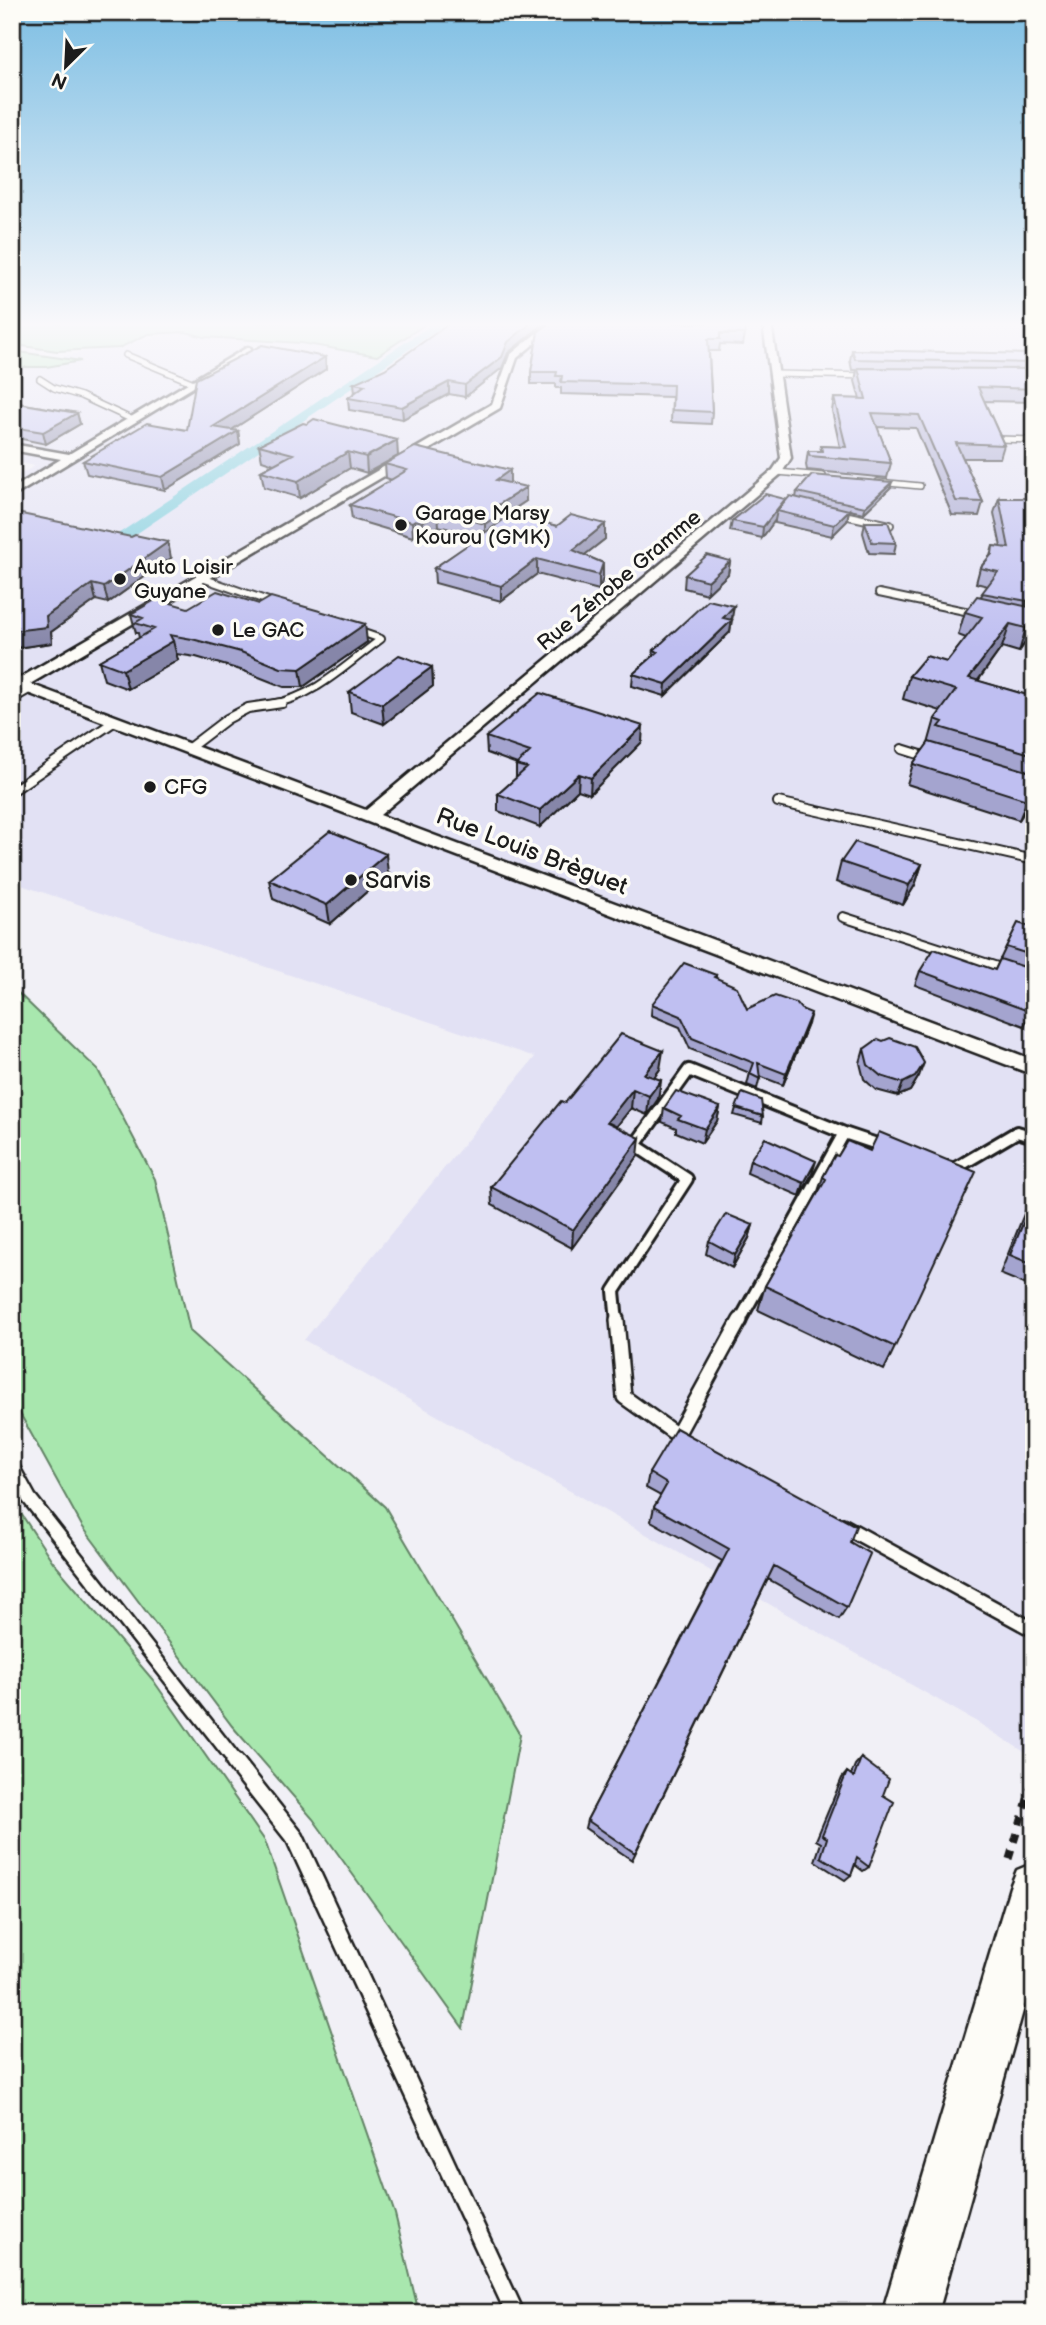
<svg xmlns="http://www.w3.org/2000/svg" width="1046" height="2325" viewBox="0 0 1046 2325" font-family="'Balsamiq Sans',sans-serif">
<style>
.built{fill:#e2e1f4}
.green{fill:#a8e7ae;stroke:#628265;stroke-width:2}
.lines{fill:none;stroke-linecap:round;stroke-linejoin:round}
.canal{fill:#7ecddc;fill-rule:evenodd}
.lane-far5-casing{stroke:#1c1c1c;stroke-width:8}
.lane-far4-casing{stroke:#1c1c1c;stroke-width:10}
.lane-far3-casing{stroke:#1c1c1c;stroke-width:12}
.lane-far2-casing{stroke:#1c1c1c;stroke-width:16}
.lane-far1-casing{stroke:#1c1c1c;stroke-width:18}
.lane-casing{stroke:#1c1c1c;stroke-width:22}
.street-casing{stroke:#1c1c1c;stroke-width:5}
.secondary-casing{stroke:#1c1c1c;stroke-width:5}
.path{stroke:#1c1c1c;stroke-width:7;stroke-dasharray:9 9;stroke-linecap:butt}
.lane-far5{stroke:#fdfcf7;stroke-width:5}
.lane-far4{stroke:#fdfcf7;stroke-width:6}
.lane-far3{stroke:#fdfcf7;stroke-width:8}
.lane-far2{stroke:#fdfcf7;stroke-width:10}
.lane-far1{stroke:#fdfcf7;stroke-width:13}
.lane{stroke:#fdfcf7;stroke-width:17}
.street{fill:#fdfcf7;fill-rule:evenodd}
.secondary{fill:#fdfcf7;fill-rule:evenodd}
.wall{fill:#a4a4cf;stroke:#1c1c1c;stroke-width:2}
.shaded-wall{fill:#8686a9;stroke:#1c1c1c;stroke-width:2}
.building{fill:#bfbff1;stroke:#1c1c1c;stroke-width:2}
.poi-dot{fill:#1c1c1c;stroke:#fdfcf7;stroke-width:2.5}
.labels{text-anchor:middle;stroke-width:7;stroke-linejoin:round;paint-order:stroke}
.far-poi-label{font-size:21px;fill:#1c1c1c;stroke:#fdfcf7;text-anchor:start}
.far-street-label{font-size:21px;fill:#1c1c1c;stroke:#fdfcf7}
.street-label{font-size:24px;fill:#1c1c1c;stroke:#fdfcf7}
.poi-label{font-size:24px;fill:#1c1c1c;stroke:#fdfcf7;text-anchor:start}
</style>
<rect width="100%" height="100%" fill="#f1f0f6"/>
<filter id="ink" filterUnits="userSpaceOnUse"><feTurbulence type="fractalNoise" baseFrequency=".0143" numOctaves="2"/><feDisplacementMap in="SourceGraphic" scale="14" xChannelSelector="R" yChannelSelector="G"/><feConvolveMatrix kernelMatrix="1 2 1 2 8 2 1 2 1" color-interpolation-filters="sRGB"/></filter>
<g filter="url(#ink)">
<path class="built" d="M419 323H1034V1758L977 1722 304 1340 535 1057 12 882V479L35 466 12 461V367L180 332 369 351Z"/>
<path class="green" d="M12 323H427L377 356 301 343 204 337 186 332 148 334 119 348 57 351 16 345 12 340Z
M12 351 81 361 46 367H12Z
M12 987 98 1070 155 1179 190 1331 385 1507 520 1735 463 2028 313 1819 232 1726 82 1526 12 1399Z
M12 1500 53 1562 153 1680 265 1841 395 2214 419 2313H12Z"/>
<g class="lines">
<path class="canal" d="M434 323H448L99 559 93 561 85 556Z"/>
<defs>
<path id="lane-far5" d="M126 355 194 383
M775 374 871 376
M40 379 54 388 81 396 133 420
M998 439 1034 440
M777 472 823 476
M878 482 920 486"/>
<path id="lane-far4" d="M835 513 890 525
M199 577 277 604
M879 593 979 614
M12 700 31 689
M271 704C314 698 347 664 381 639L355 630"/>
<path id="lane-far3" d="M189 748 227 719 248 708 282 703
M902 749 934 759
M12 791 115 721
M778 802 1034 860
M843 917 1025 976"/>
<path id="lane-far2" d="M1019 974 1034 979
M844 1133 886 1147
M948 1167 954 1169 1017 1132 1034 1137
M617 1322 614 1291 687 1179 635 1145 689 1070 844 1133
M739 1322 844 1133"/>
<path id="lane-far1" d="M617 1320 624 1397 677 1435 740 1320
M12 1467 29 1498 237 1763
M842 1525 1034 1630"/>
<path id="lane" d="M235 1762 295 1838 515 2313"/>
<path id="street" d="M549 323H559L517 358 500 408 30 684 366 810 773 470 781 458 763 323H771L791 458 781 474 380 815 1034 1060V1075L12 687V678L18 679 492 404 510 355Z
M248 347 251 348V352L12 497V489L61 459 12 450V444L69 454Z"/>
<path id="secondary" d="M1034 1863V1972L938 2313H882L1010 1887 1017 1870Z"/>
</defs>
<use href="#lane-far5" class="lane-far5-casing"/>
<use href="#lane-far4" class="lane-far4-casing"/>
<use href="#lane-far3" class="lane-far3-casing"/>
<use href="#lane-far2" class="lane-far2-casing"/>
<use href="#lane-far1" class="lane-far1-casing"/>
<use href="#lane" class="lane-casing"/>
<use href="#street" class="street-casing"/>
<use href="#secondary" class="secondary-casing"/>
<path class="path" d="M1009 1859 1034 1777"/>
<use href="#lane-far5" class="lane-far5"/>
<use href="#lane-far4" class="lane-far4"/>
<use href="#lane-far3" class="lane-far3"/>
<use href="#lane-far2" class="lane-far2"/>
<use href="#lane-far1" class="lane-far1"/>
<use href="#lane" class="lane"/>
<use href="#street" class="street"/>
<use href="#secondary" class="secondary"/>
</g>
<path class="wall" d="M541 326 508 353 502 368 465 397 449 394 403 419 349 410 348 398 355 393 354 383Z
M538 332 745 334 743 345 720 344 719 351H709L712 412 711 424 671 422 672 397 561 394V388H556V384H531V372Z
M852 350 1034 358V402L984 401 1004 445 1000 458H963L983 502 979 516 952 515 916 428 877 427 891 463 887 478 807 470 806 465 808 451H820L821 446 840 447 832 411 834 398 860 399 855 381 857 370H852L850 360Z
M326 369 231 430 238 431 240 444 165 490 87 474 83 461 187 430Z
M12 402 77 413 80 424 46 444 12 437Z
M259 445 398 456 367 473 350 468 300 498 264 487 261 471 274 464 262 460Z
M385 464 510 483 526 501 508 513V517L557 526 605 524V539L584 555 603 563V578L599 590 537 574 501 601 435 583 434 568 480 537 439 526 423 537 416 534 413 537 352 519 350 505 392 480 386 478Z
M890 488 864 513 849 510 847 521 832 536 775 523V520L762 538 730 531 732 521 796 498 797 492Z
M999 498 1029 607 1032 632 1019 652 1002 647 978 681 1034 697V796L1019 820 907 784 913 764 928 744 935 719 941 711 903 699 909 676 947 662 966 638 958 635 965 612 981 596 988 586 976 583 980 568 990 556 993 546 1001 547 994 513Z
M12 512 171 558 108 603 96 600 51 632 52 643 16 648Z
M865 522 896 543 894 554 869 553 863 533Z
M730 561 728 574 707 594 684 588 685 575Z
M188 608 367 642 303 687H284L244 671 196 657 176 654 178 660 128 689 104 680 99 661 139 638 138 633H136L131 614Z
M732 618 731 620 730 632 665 696 632 686 633 674 653 656 654 650Z
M432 667 433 686 384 724 351 712 349 692Z
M486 737 642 742 590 794 578 790 540 827 498 811V794L516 778V765L517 764 487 753Z
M841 862 922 864 915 885 903 905 836 882Z
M388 873 330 924 273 899 269 880Z
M1034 928V1005L1024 1026 915 985 920 971 995 970 1006 947Z
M716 975V978L747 1009 808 1024 783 1085 760 1076 757 1089 747 1085 750 1073 690 1049 680 1027 651 1015 652 1004Z
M864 1049 919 1076 910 1091 898 1096 876 1090 864 1079 860 1063Z
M660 1069 654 1078 661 1080 658 1099 647 1115 631 1108 616 1126 638 1156 572 1248 492 1205 491 1187 565 1103Z
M720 1107 717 1121 702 1143 676 1132V1128L662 1122 664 1108Z
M736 1108 763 1116 762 1123 734 1115Z
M835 1155 895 1347 884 1370 758 1310 765 1286 817 1194 823 1177Z
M750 1160 812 1174 800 1196 747 1173Z
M1034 1194V1288L1000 1274 1028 1204Z
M753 1225 749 1238 732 1268 706 1254 709 1241Z
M649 1473 850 1542 847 1607 839 1619 768 1579 632 1860 585 1828 587 1820 722 1561 651 1521 654 1507 661 1496 646 1488Z
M861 1758 883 1795 869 1867 863 1871 855 1865 851 1875 845 1880 815 1861 821 1843 816 1840 842 1778 847 1772 851 1775 855 1765Z"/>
<path class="shaded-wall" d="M531 323H542L541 326 508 353 502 368 465 397V385L508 342Z
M325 357 326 369 216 440 213 427Z
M449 382V394L403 419 402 407Z
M77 413 80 424 46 444 43 432Z
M238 431 240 444 165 490 162 477Z
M397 440 398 456 367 473 366 457Z
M348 452 350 468 300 498 298 481Z
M510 470V484L496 480Z
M892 482 890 488 864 513 865 507Z
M526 487V501L508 513V522L485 538V524L498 505Z
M785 499 783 509 777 511 775 520 762 538 763 527Z
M849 510 847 521 832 536 834 525Z
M438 512 439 526 423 537 422 522Z
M415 520 416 534 413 537 412 522Z
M605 524V539L572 565 573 550Z
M168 542 171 558 108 603 104 587Z
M537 559V574L501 601V586Z
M730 561 728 574 707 594 708 581Z
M603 563V578L599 590V575Z
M92 584 96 600 51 632 52 643 16 648 12 638V631L46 616Z
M1034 592V600L1022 616 1027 601Z
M734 606 732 618 721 630 723 618Z
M1034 617V625L1032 632 1019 652 1026 628Z
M732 620 730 632 665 696 666 684Z
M365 624 367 642 303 687 300 669Z
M1010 624 1002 647 962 702 969 678Z
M173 641 178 660 128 689 123 670Z
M432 667 433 686 384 724 382 704Z
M643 726 642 742 590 794 591 778Z
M579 774 578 790 540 827V810Z
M1034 788V796L1019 820 1027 800Z
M386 854 388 873 330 924 327 905Z
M922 864 915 885 903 905 909 885Z
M811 1013 808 1024 783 1085 786 1074Z
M663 1051 660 1069 642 1093 644 1074Z
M924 1063 919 1076 910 1091 898 1096 903 1083Z
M661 1080 658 1099 647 1115 649 1096Z
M633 1089 631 1108 605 1141 607 1122Z
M720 1107 717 1121 702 1143 705 1129Z
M640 1138 638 1156 572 1248 573 1230Z
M816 1161 812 1174 800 1196 804 1183Z
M753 1225 749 1238 732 1268 735 1255Z"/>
<path class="building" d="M450 323H531L508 342 502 357 465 385 449 382 402 407 348 398 365 385 354 383 385 369Z
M550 323H744L745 334 720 333V339H708L712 412 672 410 673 385 561 382 562 376H556L557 372H531L538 332Z
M262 345 325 357 213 427 238 431 162 477 83 461 147 423 187 430 196 379Z
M852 350 1032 354 1034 358V363L855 359Z
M858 368 1034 369V389L978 387 1004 445 956 443 983 502 956 501 919 415 872 413 891 463 810 456 808 451H822L821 446 846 447 834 398 866 399Z
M12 402 77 413 43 432 12 427Z
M314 419 397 440 366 457 348 452 298 481 261 471 293 454 259 445 303 423 307 424Z
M415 447 510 470 496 480 526 487 498 505 508 508 485 524 438 512 422 522 415 520 412 522 350 505 407 470 385 464Z
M812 475 892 482 865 507 797 492Z
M765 494 785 499 763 527 732 521Z
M790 496 849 510 834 525 777 511Z
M999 498H1034V592L1027 601 982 593 998 572 980 568 992 554 993 546 1009 548Z
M12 512 131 537 135 535 168 542 104 587 92 584 46 616 47 627 12 631Z
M512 514 557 526 571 515 605 524 573 550 603 563 599 575 537 559 501 586 434 568Z
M865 522H888L896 543 872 542Z
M707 555 730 561 708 581 685 575Z
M217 591 259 604 271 597 365 624 300 669 281 668 241 652 192 639 170 635 173 641 123 670 99 661 154 629 135 623 143 618 131 614 157 599 188 608Z
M977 596 1034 608V617L1026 628 1010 624 969 678 1034 697V755L939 727 943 722 935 719 956 690 909 676 926 656 947 662 982 617 965 612Z
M708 600 734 606 723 618 732 620 666 684 633 674 658 652 654 650Z
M399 655 432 667 382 704 349 692Z
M540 693 643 726 591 778 579 774 540 810 498 794 527 768 516 765 530 752 486 737Z
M929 742 1034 773V788L1027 800 913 764Z
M330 831 386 854 327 905 269 880Z
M855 842 922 864 909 885 841 862Z
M1018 923 1034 928V956L1006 947Z
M934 949 995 970 1000 959 1034 970V1005L1031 1012 920 971Z
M684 963 716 975 714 977 737 987 747 1009 775 996 796 1003 801 1009 811 1013 786 1074 758 1063 760 1079 750 1074 754 1063 692 1038 681 1016 652 1004Z
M621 1034 663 1051 644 1074 661 1080 649 1096 633 1089 607 1122 640 1138 573 1230 491 1187 561 1101 565 1103Z
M890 1038 915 1047 924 1063 915 1077 903 1083 881 1076 868 1065 864 1049 878 1039 883 1041Z
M676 1091 720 1107 705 1129 678 1119 681 1116 664 1108Z
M742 1093 761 1100 763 1116 736 1108Z
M879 1132 976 1172 895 1347 765 1286 826 1179 823 1177 835 1155 838 1156 847 1141 870 1151Z
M765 1138 816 1161 804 1183 750 1160Z
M1034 1197V1265L1010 1255Z
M726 1214 753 1225 735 1255 709 1241Z
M676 1428 856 1526 850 1542 870 1554 847 1607 774 1566 635 1853 587 1820 729 1549 654 1507 667 1484 649 1473Z
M861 1758 889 1779 883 1795 894 1802 869 1867 857 1858 851 1875 821 1857 827 1838 822 1835 847 1772 854 1777Z"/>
</g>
<linearGradient id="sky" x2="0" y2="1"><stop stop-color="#7dbee3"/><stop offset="0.5" stop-color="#f9f8fb"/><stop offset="1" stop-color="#f9f8fb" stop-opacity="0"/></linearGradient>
<rect width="1046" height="649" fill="url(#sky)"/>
<g class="poi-dot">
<circle cx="401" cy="525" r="7"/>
<circle cx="120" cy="579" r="7"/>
<circle cx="218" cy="630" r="7"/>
<circle cx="150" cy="787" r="7"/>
<circle cx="351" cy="880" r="7"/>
</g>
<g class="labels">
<g class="far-poi-label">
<text x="415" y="520">Garage Marsy<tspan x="415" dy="24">Kourou (GMK)</tspan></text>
<text x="134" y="574">Auto Loisir<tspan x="134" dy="24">Guyane</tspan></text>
<text x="232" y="637">Le GAC</text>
<text x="164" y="794">CFG</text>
</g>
<g class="far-street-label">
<text transform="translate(619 580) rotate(-40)" y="7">Rue Zénobe Gramme</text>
</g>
<g class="street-label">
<text transform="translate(532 851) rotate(21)" y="8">Rue Louis Brèguet</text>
</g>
<g class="poi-label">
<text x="365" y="888">Sarvis</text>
</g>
</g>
<rect width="1046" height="2325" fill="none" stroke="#fdfcf7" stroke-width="42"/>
<rect x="21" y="21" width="1004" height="2283" fill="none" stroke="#1c1c1c" stroke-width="2.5" filter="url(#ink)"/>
<g transform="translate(66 66) rotate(204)" stroke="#fdfcf7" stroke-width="5" paint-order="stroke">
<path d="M0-5L12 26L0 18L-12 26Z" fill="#1c1c1c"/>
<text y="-10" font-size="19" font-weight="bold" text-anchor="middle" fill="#1c1c1c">N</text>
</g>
</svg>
